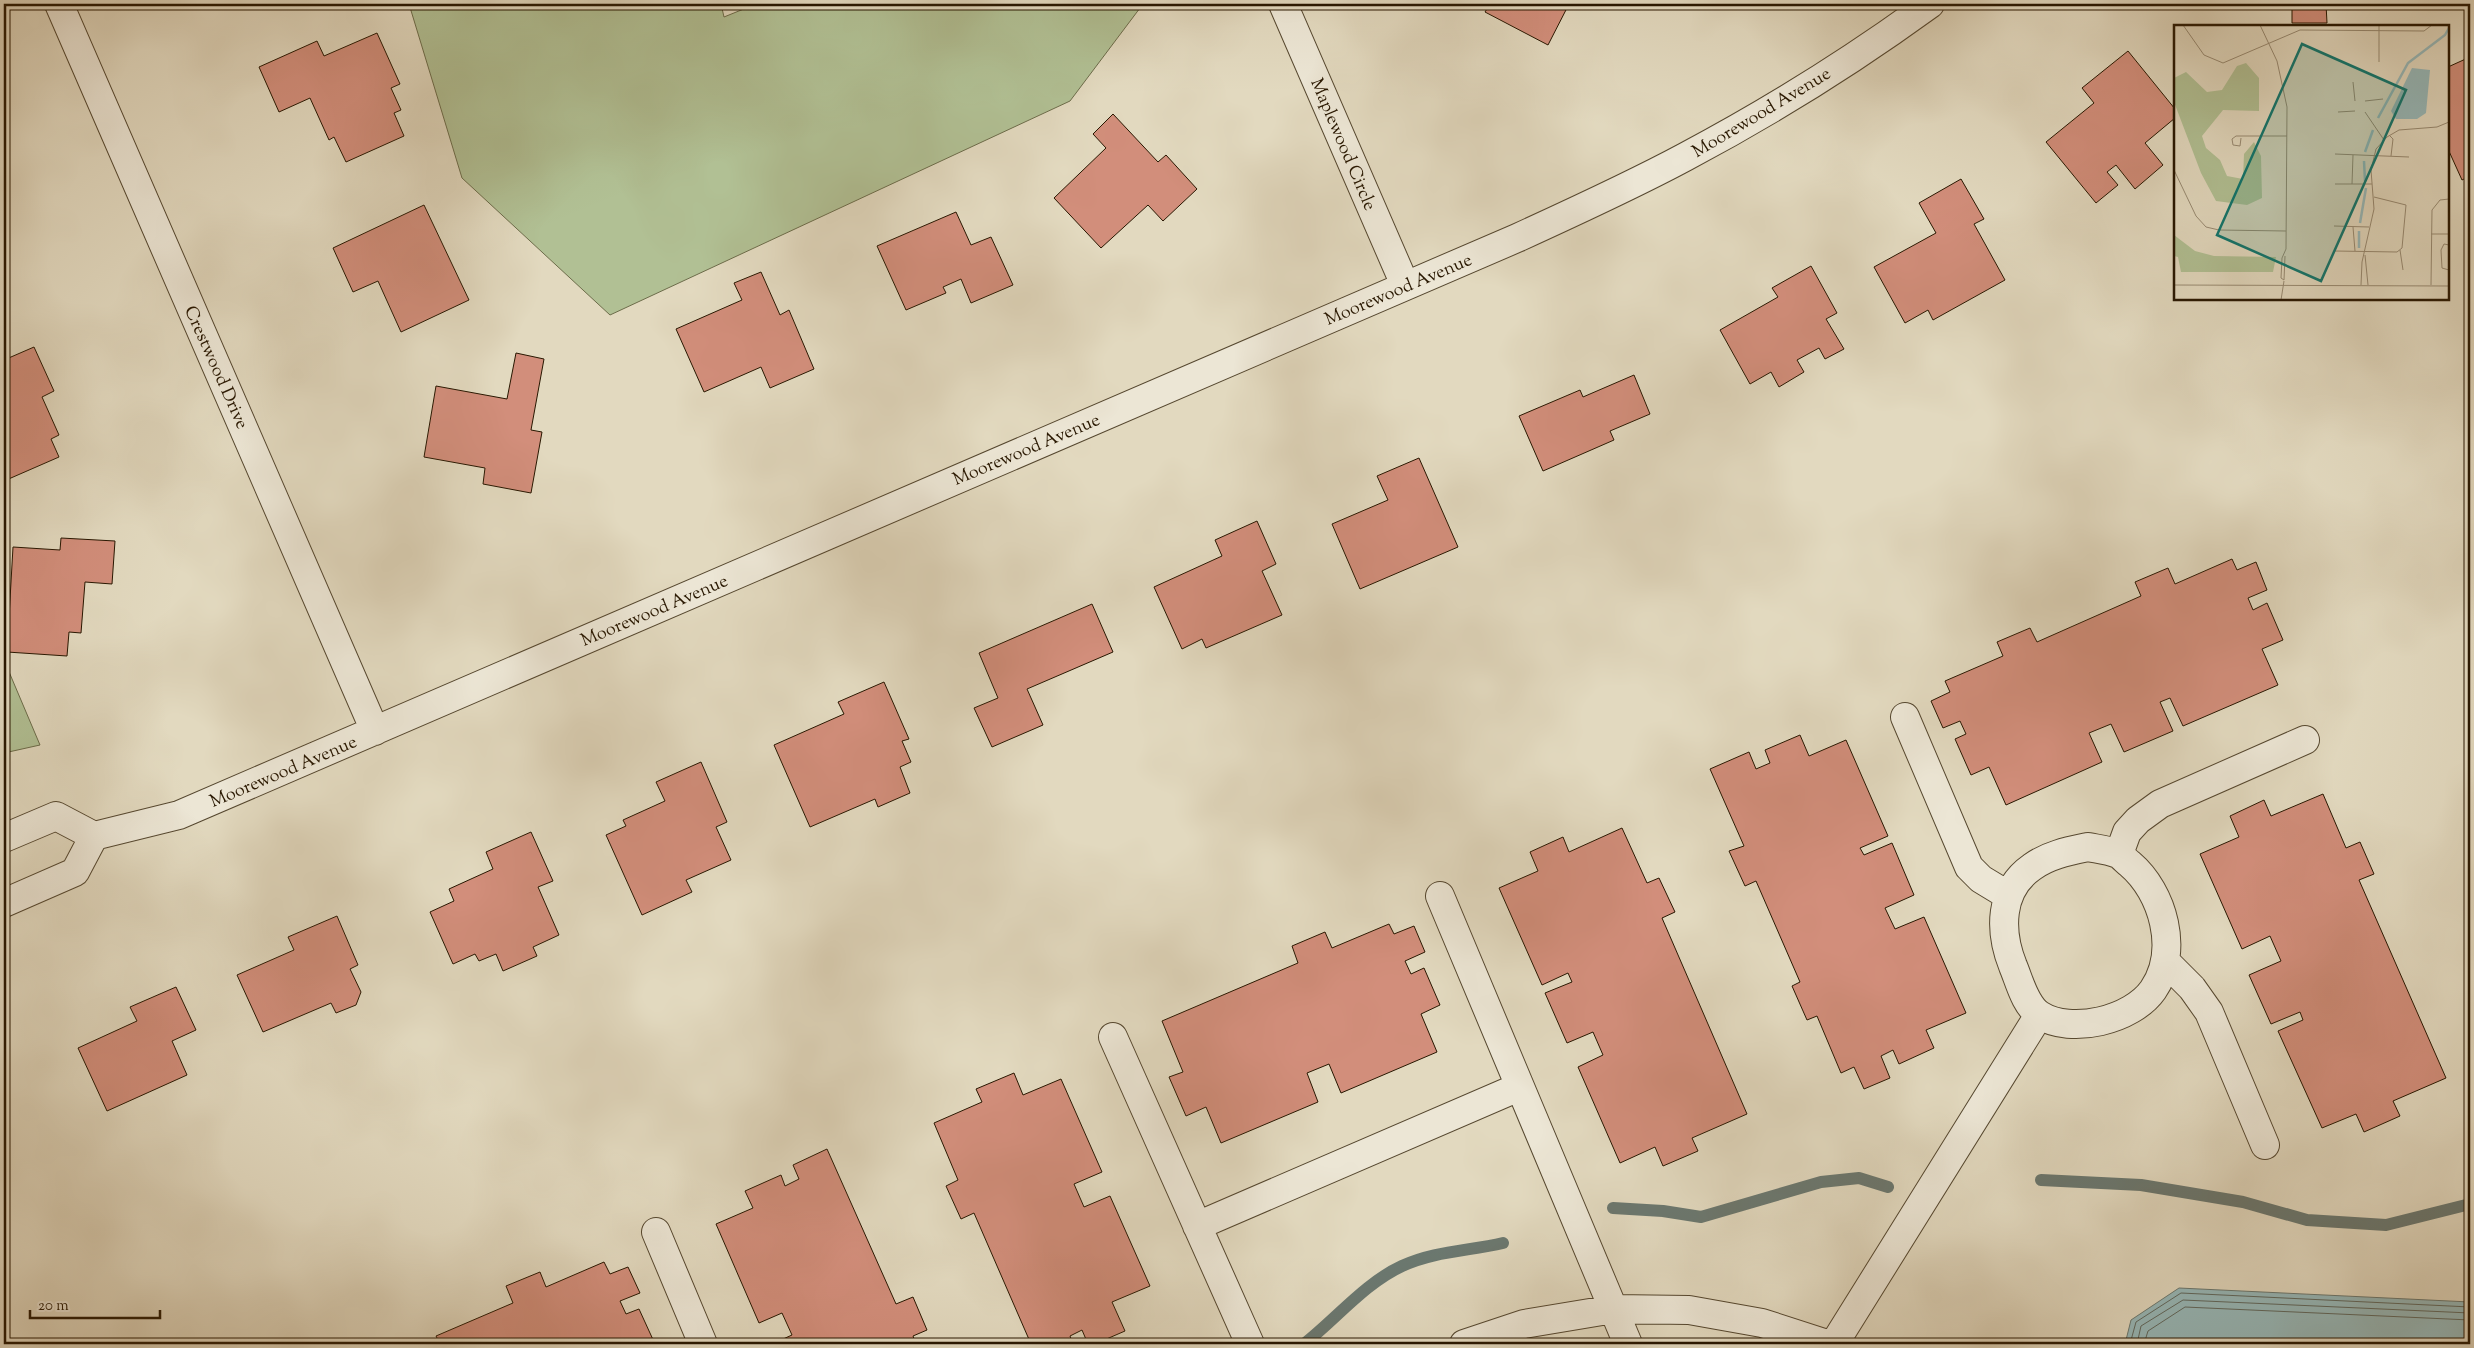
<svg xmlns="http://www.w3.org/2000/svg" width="2474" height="1348" viewBox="0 0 2474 1348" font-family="'Sorts Mill Goudy',serif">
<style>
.green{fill:#b1c094;stroke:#6c6c4a}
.water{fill:#97b9ba;stroke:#6b7870}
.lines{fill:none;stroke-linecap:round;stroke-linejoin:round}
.shore{stroke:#60685e;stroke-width:1}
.stream{stroke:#6b7870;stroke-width:12}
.building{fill:#d28e7b;stroke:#281701}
.street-casing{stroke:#564830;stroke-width:30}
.street{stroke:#ece6d5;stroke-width:28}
.labels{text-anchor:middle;stroke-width:5;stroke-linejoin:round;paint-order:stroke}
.street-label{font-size:18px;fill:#281701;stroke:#ece6d5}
.inset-river{fill:none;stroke:#97b9ba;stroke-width:2.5}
.inset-road{fill:none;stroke:#988b73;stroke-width:1}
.view{fill:#0f766e;fill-opacity:0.15;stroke:#0f766e;stroke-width:2.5}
.inset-edge{fill:none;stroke:#281701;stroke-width:2.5}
</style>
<rect width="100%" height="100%" fill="#e2d9bf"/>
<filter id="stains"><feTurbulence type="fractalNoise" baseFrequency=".004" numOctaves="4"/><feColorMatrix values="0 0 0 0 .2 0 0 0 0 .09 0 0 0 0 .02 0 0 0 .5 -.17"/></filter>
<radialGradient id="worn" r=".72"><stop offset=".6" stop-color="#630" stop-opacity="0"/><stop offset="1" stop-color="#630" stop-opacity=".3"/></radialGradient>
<path class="green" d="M409 4H721L724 17 756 4H1143L1070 101 610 315 462 178Z
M4 660 40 745 4 753Z"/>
<path class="water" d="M2179 1288 2470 1302V1344H2125L2131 1320Z"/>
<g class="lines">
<path class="shore" d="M2130 1344 2136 1322 2181 1293 2470 1307
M2137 1344 2141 1326 2183 1300 2470 1313
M2144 1344 2148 1331 2185 1307 2470 1320"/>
<path class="stream" d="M2041 1180 2141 1185 2243 1202 2307 1220 2386 1225 2470 1204
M1613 1208 1663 1211 1701 1217 1821 1182 1859 1178 1888 1187
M1304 1344C1336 1319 1365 1283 1402 1266 1434 1251 1469 1251 1503 1243"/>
</g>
<path class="building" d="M1490 4H1569L1548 45 1485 12Z
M2260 4H2326L2327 23H2292V7H2260Z
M377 33 400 84 391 88 401 110 394 113 404 136 346 162 334 137 329 140 310 98 279 112 259 67 317 41 324 56Z
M2128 51 2175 109V118L2145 143 2163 165 2135 189 2116 165 2107 172 2118 185 2096 203 2046 142 2094 103 2082 88Z
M2470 57V176L2462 180 2448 149V67Z
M1113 114 1158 162 1166 155 1197 189 1163 221 1148 205 1101 248 1054 198 1106 148 1093 134Z
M1961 179 1984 219 1974 224 2005 280 1933 320 1928 310 1905 323 1874 267 1936 233 1919 203Z
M424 205 469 300 401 332 378 281 353 292 333 248Z
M956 212 971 245 991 237 1013 285 971 303 961 279 943 287 946 293 906 310 877 246Z
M1811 266 1837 313 1826 319 1844 349 1825 359 1819 348 1797 360 1804 372 1779 387 1771 372 1750 384 1720 330 1778 297 1772 288Z
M761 272 780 315 789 310 814 369 770 388 761 367 704 392 676 329 742 300 734 283Z
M34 347 54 391 42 397 59 435 51 439 59 457 4 481V360Z
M516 353 544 359 531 430 542 432 531 493 483 484 485 468 424 457 436 386 507 399Z
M1634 375 1650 414 1610 431 1614 440 1543 471 1519 416 1580 390 1583 397Z
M1419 458 1458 547 1360 589 1332 524 1388 500 1377 476Z
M1257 521 1276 564 1262 571 1282 615 1206 648 1202 639 1182 649 1154 587 1222 556 1215 540Z
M61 538 115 541 112 584 85 582 81 633 69 632 67 656 7 652 13 547 60 550Z
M2232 559 2237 570 2256 562 2267 590 2248 598 2253 610 2267 603 2283 640 2262 649 2278 685 2183 726 2170 698 2160 702 2173 731 2124 752 2111 724 2089 733 2102 762 2006 805 1989 767 1971 775 1955 739 1966 734 1960 721 1943 728 1931 701 1950 692 1945 681 2003 656 1997 642 2030 628 2037 642 2141 596 2135 582 2168 568 2175 584Z
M1092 604 1113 652 1027 689 1043 725 992 747 974 708 998 698 979 653Z
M884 682 909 739 902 741 911 762 900 767 910 793 878 807 875 799 810 827 774 745 844 714 838 702Z
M1800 735 1809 756 1846 740 1888 836 1860 848 1864 855 1892 843 1914 895 1885 908 1895 929 1924 917 1966 1013 1926 1030 1934 1048 1899 1064 1893 1050 1881 1056 1890 1078 1864 1089 1854 1067 1841 1073 1817 1016 1807 1020 1792 986 1800 982 1756 881 1745 886 1729 851 1744 846 1710 769 1749 752 1756 769 1770 763 1765 750Z
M701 762 727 822 716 827 731 860 686 880 692 892 642 915 606 835 626 826 623 820 665 801 656 782Z
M2323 794 2346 848 2360 842 2374 874 2359 880 2446 1078 2393 1101 2400 1116 2364 1132 2356 1114 2322 1128 2278 1031 2303 1020 2300 1012 2271 1024 2249 975 2281 961 2270 936 2242 949 2200 854 2239 837 2230 816 2264 800 2271 816Z
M1622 828 1647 883 1659 878 1675 912 1662 918 1747 1114 1692 1138 1698 1151 1663 1166 1655 1147 1620 1163 1578 1067 1603 1055 1593 1032 1567 1043 1545 993 1572 982 1568 973 1542 985 1499 888 1538 871 1530 852 1563 837 1569 852Z
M531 832 553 881 538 887 559 935 533 947 537 956 503 971 496 954 479 961 475 954 453 964 430 912 454 901 449 889 493 869 486 852Z
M337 916 358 965 350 969 361 992 356 1005 336 1013 331 1003 263 1032 237 975 294 950 288 937Z
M1389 924 1394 934 1414 926 1425 952 1405 961 1411 974 1424 968 1440 1005 1421 1014 1437 1052 1341 1093 1329 1064 1307 1073 1318 1102 1221 1143 1206 1107 1186 1116 1169 1077 1183 1072 1162 1021 1298 963 1292 946 1325 932 1332 948Z
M176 987 196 1030 172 1041 187 1075 107 1111 78 1048 137 1021 130 1007Z
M1014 1073 1023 1095 1061 1079 1102 1172 1074 1184 1084 1207 1110 1196 1150 1286 1112 1302 1125 1331 1095 1344H1088L1082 1330 1070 1336 1073 1344H1031L974 1213 961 1219 946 1186 958 1180 934 1123 982 1102 976 1089Z
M827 1149 896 1304 913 1297 927 1330 913 1336 916 1344H772L792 1335 782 1313 759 1323 716 1224 753 1208 745 1191 781 1175 785 1186 799 1179 793 1165Z
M604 1262 610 1274 628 1267 640 1293 620 1301 626 1314 639 1309 655 1344H440L436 1336 513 1303 506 1286 540 1272 546 1287Z"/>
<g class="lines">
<defs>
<path id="street" d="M59 4 375 731
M1283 4 1405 285
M1905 717 1969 867 1981 879 2009 896
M4 838 56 816 94 836 179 815 1517 238C1574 212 1631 186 1685 157 1770 112 1853 60 1930 4
M2088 847C2098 849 2109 850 2118 854 2122 856 2126 861 2130 864 2163 892 2180 951 2153 990 2132 1020 2071 1035 2040 1015 2025 1006 2019 980 2013 966 1999 931 1999 890 2032 867 2048 855 2069 851 2088 847Z
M2119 854 2127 832 2138 820 2160 804 2305 740
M1440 896 1628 1344
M4 903 75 872 94 836
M2165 961 2192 988 2209 1012 2265 1145
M1113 1037 1250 1344
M1197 1226 1519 1087
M656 1232 703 1344
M1464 1344 1524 1324 1614 1309 1689 1310 1762 1323 1827 1344
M1834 1344 2039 1015"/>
</defs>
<use href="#street" class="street-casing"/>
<use href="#street" class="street"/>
</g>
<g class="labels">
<g class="street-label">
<text transform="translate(1761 112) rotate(-31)" y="6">Moorewood Avenue</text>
<text transform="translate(1344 144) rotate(67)" y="6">Maplewood Circle</text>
<text transform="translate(1398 289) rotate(-23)" y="6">Moorewood Avenue</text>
<text transform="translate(217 367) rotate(66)" y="6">Crestwood Drive</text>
<text transform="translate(1026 449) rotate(-23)" y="6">Moorewood Avenue</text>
<text transform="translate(654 610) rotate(-23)" y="6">Moorewood Avenue</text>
<text transform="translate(283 771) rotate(-23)" y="6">Moorewood Avenue</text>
</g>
</g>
<g transform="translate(2174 25)">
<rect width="275" height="275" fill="#e2d9bf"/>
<path d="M72 38 85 53V86L49 85 28 111 32 123 46 135 53 151 69 154 70 129 80 117 87 131 88 173 73 180 42 176 27 148 0 77V53L12 47 33 67 48 65 63 41ZM0 210 21 226 40 231 102 232 99 247H7L4 232 0 231Z" fill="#b1c094"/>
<path d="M238 43 256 45 252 88 243 94H222L217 86Z" fill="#97b9ba"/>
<path class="inset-river" d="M204 93 234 38 271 10 275 3M191 127 199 105M190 136 191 156M186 198 192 163M185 206V223"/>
<path class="inset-road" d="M9 0 30 30 49 38 126 5 250 6 258 0M86 0 103 36 113 82 112 224 108 233 107 253 110 255 111 231M205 37V0M179 57 181 76M191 76 209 74M164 87 181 86M191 87 210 115M215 110 219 114 217 131M67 113 66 121 59 120 58 114 62 111H113M161 129 235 132M0 145 22 191 32 202 45 205 112 206M161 159H198M178 159 179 130M160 201 195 202M179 202 181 226M257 209H275M275 220 270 219 267 225 268 243 275 245M226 225 229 245M161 226 223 227 228 223 232 180 200 172M191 230 194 260M0 260 275 261M187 260 188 237 200 184 197 145 202 124 213 112 225 105 263 102 275 97M257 260 258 185 266 175 275 174M107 275 110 256"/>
<path class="view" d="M128 19 232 65 147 256 43 210Z"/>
<rect width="275" height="275" class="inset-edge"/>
</g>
<rect width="2474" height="1348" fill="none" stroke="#e2d9bf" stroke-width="20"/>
<rect x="5" y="5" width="2464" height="1338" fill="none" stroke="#281701" stroke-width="2.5"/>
<rect x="10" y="10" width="2454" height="1328" fill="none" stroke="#281701"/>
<path d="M30 1310v8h130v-8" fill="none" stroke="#281701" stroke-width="2.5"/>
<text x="38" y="1310" font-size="15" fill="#281701" stroke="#ece6d5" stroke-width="4" paint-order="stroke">20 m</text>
<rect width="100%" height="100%" filter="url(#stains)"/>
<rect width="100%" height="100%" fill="url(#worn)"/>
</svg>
